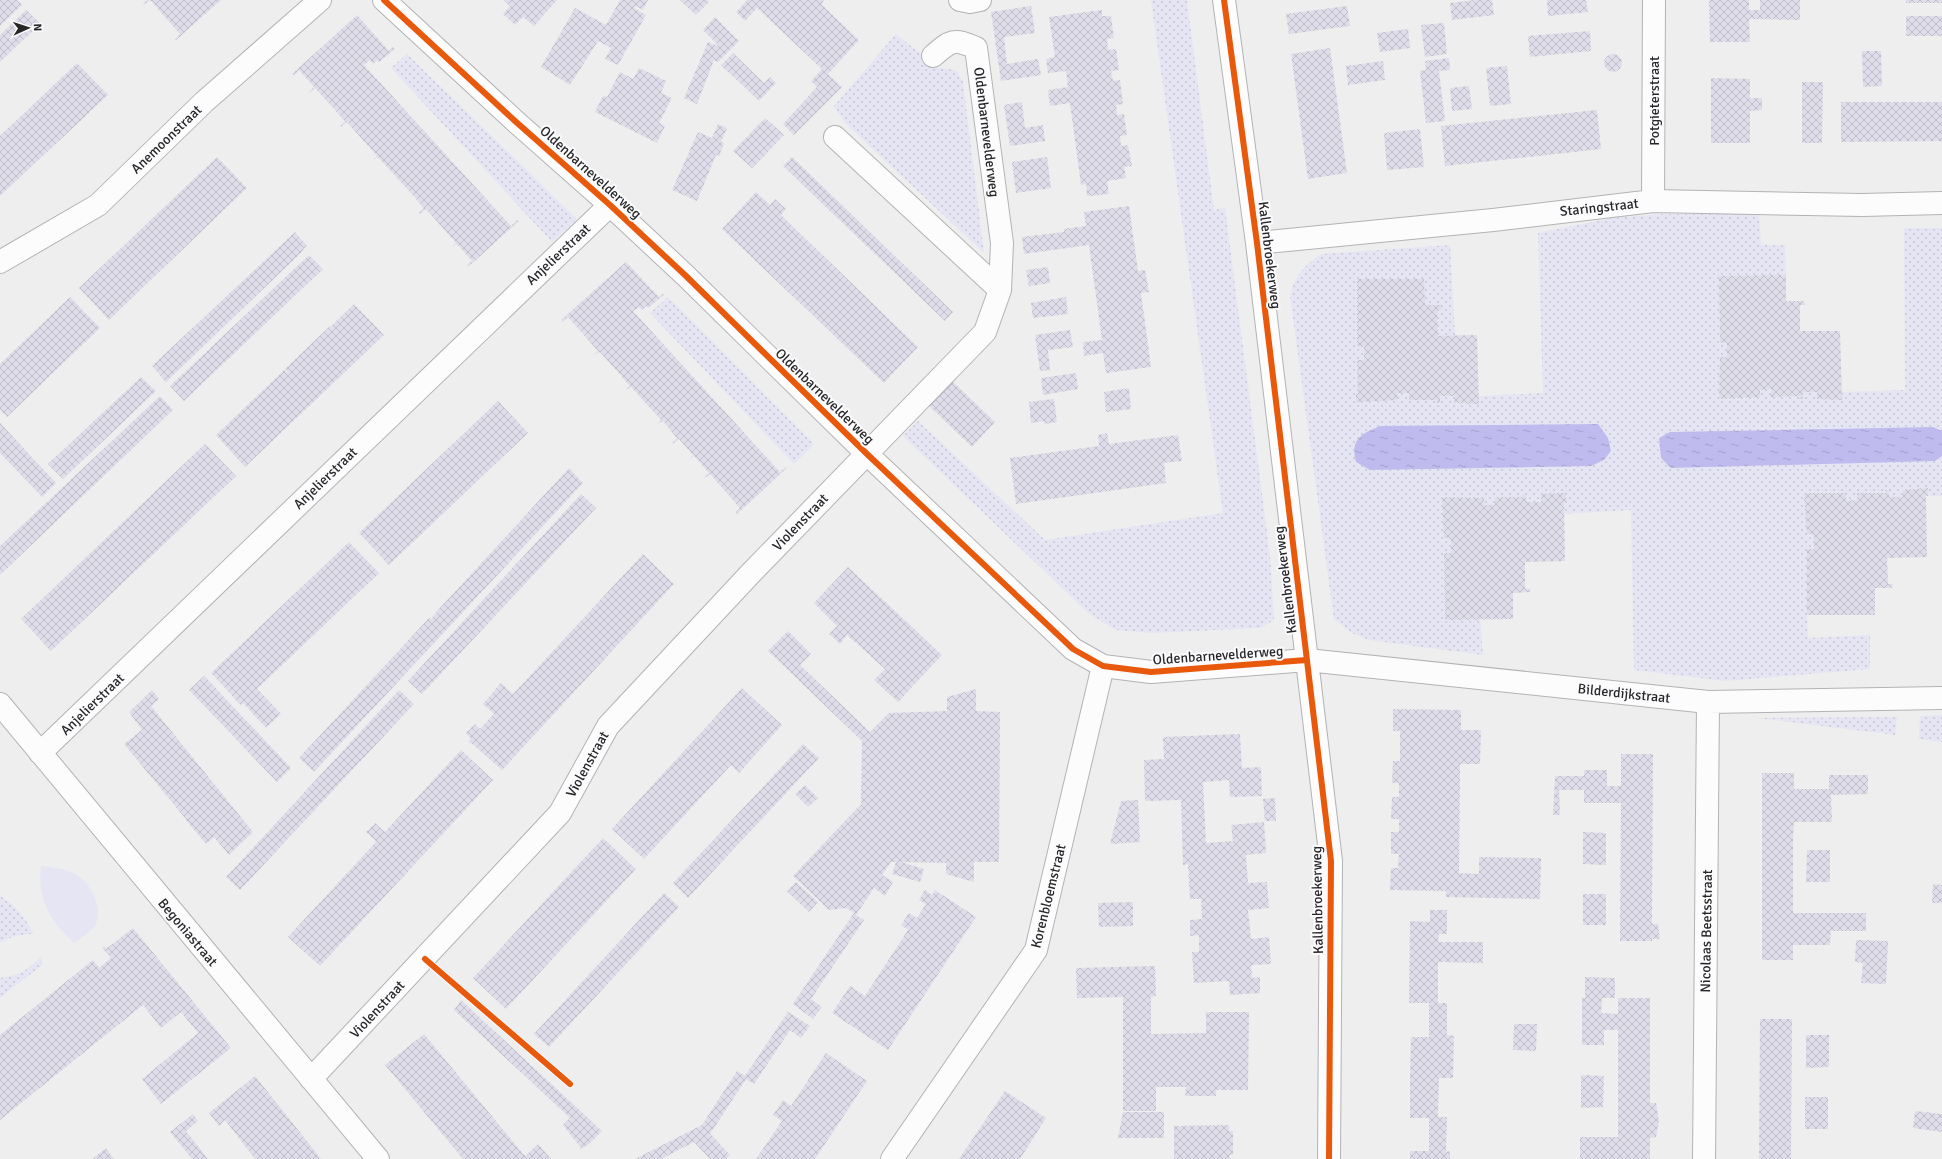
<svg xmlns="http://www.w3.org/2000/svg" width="1942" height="1159" viewBox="0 0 1942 1159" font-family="Signika,sans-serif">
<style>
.grass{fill:url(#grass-dots)}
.park{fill:#e5e5f4}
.water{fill:url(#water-ripples)}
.building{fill:url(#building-cross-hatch)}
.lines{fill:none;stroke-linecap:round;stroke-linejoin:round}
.minor-casing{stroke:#b3b3b4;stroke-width:24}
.minor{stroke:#fcfcfd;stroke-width:22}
.cycleway-casing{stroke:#fbfbfe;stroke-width:8}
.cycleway{stroke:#e8590c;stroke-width:6}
.labels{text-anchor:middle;stroke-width:4;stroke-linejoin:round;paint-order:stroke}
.street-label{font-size:14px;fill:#272728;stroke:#fbfbfe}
</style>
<defs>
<pattern id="grass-dots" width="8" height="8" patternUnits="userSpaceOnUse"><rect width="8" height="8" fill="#e5e5f4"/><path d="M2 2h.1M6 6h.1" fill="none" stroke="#c4c4d1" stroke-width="1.8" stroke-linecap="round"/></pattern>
<pattern id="water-ripples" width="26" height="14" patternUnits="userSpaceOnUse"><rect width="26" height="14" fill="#bfbbee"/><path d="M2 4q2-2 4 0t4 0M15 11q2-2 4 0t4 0" fill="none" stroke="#a4a1cc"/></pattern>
<pattern id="building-cross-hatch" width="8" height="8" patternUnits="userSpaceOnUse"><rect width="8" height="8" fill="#dedde9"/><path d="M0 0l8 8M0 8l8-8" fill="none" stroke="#bebec8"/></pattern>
</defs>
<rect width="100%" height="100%" fill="#eeeeef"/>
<path class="grass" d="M1151 0H1187L1214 210 1225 208 1270 556 1274 620 1260 628 1151 633 1116 630 1088 613 903 436 918 421 1045 540 1223 513Z
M896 34 938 68 956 70 963 82 984 253 846 124 834 106Z
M407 54 577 219 552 242 391 68Z
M1663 214H1759L1761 245H1785L1786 301 1800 331 1842 392 1905 390 1904 228H1942V496H1928V489L1903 497 1857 501 1807 615 1808 638 1870 635V669L1725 681 1634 670 1631 510 1564 514 1480 619 1483 655 1369 640 1352 633 1334 619 1290 296C1296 274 1303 267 1321 254L1450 245 1455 335 1479 396 1543 393 1538 233 1612 218Z
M668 297 814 444 794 464 650 313Z
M1942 715V742L1919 739 1920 716Z
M1897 717 1895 735 1757 718Z
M0 896C16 905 25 918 34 934 21 934 11 936 0 943Z
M41 957 42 965 0 998V978C20 975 26 971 41 957Z"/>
<path class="park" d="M41 866C69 869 86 873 96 901 99 909 99 920 94 927 89 933 80 938 75 943 50 923 37 897 41 866Z"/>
<path class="water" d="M1598 424 1608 438 1611 451 1604 460 1591 466 1370 470 1356 462C1350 439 1362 433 1381 426Z
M1933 427 1942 431V456L1935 461 1671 468 1661 458 1659 438 1670 432Z"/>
<path class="building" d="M0 0H17L22 5 0 26Z
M147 0H221L176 40 175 39 180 34 150 0 144 5 143 4Z
M504 0H557L534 26 523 17 515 25 503 14 510 6Z
M620 0H648L643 10 636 6 634 8 646 15 618 65 605 59 611 48 598 41 570 85 541 67 575 8 606 25Z
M680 0H707L709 2 696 15Z
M747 0H822L824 1 821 4 859 40 828 74 842 87 794 135 783 124 817 87 811 81 822 69 757 8 745 21 736 12Z
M1475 0H1492L1494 15 1452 20 1450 3Z
M1547 0H1586L1588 12 1548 16Z
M1709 0H1749V10H1760V0H1800V20L1749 19 1750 42H1710Z
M1906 0H1942V3H1906Z
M1031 6 1035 33 1004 37 1007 64 1038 59 1041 75 1001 81 991 12Z
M1347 6 1350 26 1289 34 1286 14Z
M26 10 40 24 0 62V35Z
M1102 10V16H1111L1114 38 1107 39 1108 50 1116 49 1119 70 1111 71 1113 81 1120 80 1123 104 1116 105 1117 115 1124 114 1127 135 1120 136 1121 146 1128 145 1132 166 1124 167 1126 178 1107 181 1109 194 1087 196 1086 184 1081 185 1070 103 1050 106 1048 90 1068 87 1066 71 1048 73 1046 59 1055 57 1049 17Z
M357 15 389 51 393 47 395 49 379 62 377 60 373 64 370 60 364 65 511 226 517 220 519 221 468 267 467 265 472 261 457 244 452 247 456 243 426 209 420 214 419 213 424 208 409 191 378 157 373 160 377 156 347 122 341 127 340 126 345 121 315 88 310 93 309 92 314 87 299 70 294 75 292 74Z
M1906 16H1942V36H1906Z
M715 17 739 41 718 62 714 60 697 104 684 98 708 42 719 46 703 30Z
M1444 23 1447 54 1425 57 1421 25Z
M1408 29 1410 48 1380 52 1377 33Z
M1590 31 1591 51 1530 57 1528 36Z
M1330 48 1347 173 1308 179 1291 54Z
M1862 51H1881L1882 86 1863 87Z
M733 53 764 83 770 77 776 83 759 101 721 65Z
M1604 63a9 9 0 1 1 18 0a9 9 0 1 1-18 0Z
M1449 58 1450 70 1439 71 1445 121 1426 123 1420 71 1426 70 1425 61Z
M1383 61 1385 80 1348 85 1346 66Z
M77 63 108 95 0 196V136Z
M1507 66 1511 104 1490 106 1486 68Z
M639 68 666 81 661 93 672 98 659 123 665 126 657 143 595 112 603 96 607 97 620 72 633 79Z
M1711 78 1750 79V98H1762V110L1750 111V143H1711Z
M1802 82H1823L1822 143H1802Z
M1469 86 1472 109 1452 111 1450 88Z
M1022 102 1025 128 1043 125 1045 141 1010 146 1004 105Z
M1841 102H1942V141L1841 142Z
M1597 110 1601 149 1445 166 1441 126Z
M765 118 784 135 752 168 733 151Z
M718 124 727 128 721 142 724 143 719 156 716 155 697 201 672 190 698 132 712 138Z
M1420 129 1424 167 1387 170 1384 133Z
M217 157 247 188 109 320 79 288Z
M792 157 953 312 945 321 783 166Z
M1047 157 1051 188 1016 193 1012 162Z
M756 192 770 205 775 199 786 209 781 215 918 347 884 383 722 229Z
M1129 206 1138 271 1145 270 1149 292 1141 293 1151 367 1106 373 1103 353 1084 356 1083 342 1102 340 1089 245 1024 254 1022 237 1064 232V229L1086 226 1084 212Z
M295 232 307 246 303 249 304 250 166 382 152 366Z
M309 255 323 269 184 401 170 386Z
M626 262 659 297 662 294 664 295 648 308 646 306 642 310 639 307 633 311 780 472 786 467 787 468 737 514 736 512 740 508 710 474 705 478 704 477 709 473 694 456 689 459 693 455 679 439 673 444 672 443 677 438 663 421 657 424 661 420 631 387 626 390 630 386 600 352 594 355 598 351 568 317 563 322 561 320Z
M1048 267 1050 283 1029 286 1026 270Z
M1786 275V301H1804L1805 305H1800V331H1840L1842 400 1817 399V392H1802L1803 399H1799L1800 396 1771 397V389L1760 390V397L1719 399 1720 357H1727V342L1720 343 1719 276Z
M1357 279H1424L1425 305H1443L1442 309H1437L1438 336 1477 335 1479 404 1454 403 1455 396H1440V403H1437V400H1409V393H1397L1398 400 1356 402V394H1358L1357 360H1364V346H1357Z
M70 297 100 328 7 417 0 410V364Z
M1066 297 1068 314 1033 318 1031 303Z
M354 304 384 335 245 467 216 435 284 370 290 375 285 369 330 326 336 332 331 326Z
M1070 330 1073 347 1048 350 1050 370 1040 371 1035 335Z
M1076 373 1078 389 1043 395 1041 378Z
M141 377 156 391 63 479 48 464Z
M951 380 995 422 972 447 927 404Z
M1129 388 1131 409 1106 412 1104 392Z
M160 396 173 410 0 575V546Z
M1054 399 1057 422 1044 424V421L1031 423 1029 402Z
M498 401 528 433 389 565 359 533Z
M0 423 56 483 42 497 0 453Z
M1107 433 1109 444 1178 435 1182 461 1164 463 1166 483 1016 504 1010 458 1099 446 1098 435Z
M205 444 236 476 51 651 21 619Z
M569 468 583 483 314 772 299 758 429 618 431 619 439 609Z
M1928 488V496H1926L1927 557 1887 558 1888 584H1893L1892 588H1875V615H1807V549H1814V534H1807L1804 493H1846V501L1857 500V493H1886L1885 490H1888L1889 497H1903V490Z
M1557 493H1566V501H1564L1565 561 1525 562V589H1530V592L1513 593V619L1445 620 1444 553H1451V538H1444L1442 497 1484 498V505H1495V497H1523V495L1526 494V502H1541V494Z
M581 494 596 508 422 694 408 681Z
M349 542 379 573 257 689 281 714 266 728 243 703 241 705 211 673Z
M643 554 674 584 502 770 469 741 471 739 466 733 475 724 480 729 494 714 483 704 501 683 513 694Z
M848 567 942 655 898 702 874 680 885 669 847 635 840 644 829 634 837 626 814 603Z
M788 631 811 654 800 665 870 732 889 713 947 711V697L976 689V711L1000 712 999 862H974V882L946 874V863L901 862 924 869 920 882 892 874 896 862H891L882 875 893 882 885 896 874 888 856 915 864 920 811 999 822 1007 813 1019 793 1004 854 913 846 908 829 910 793 876 861 804 862 741 768 651Z
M204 676 291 768 277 782 189 690Z
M742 688 782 725 739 773 731 765 644 859 612 829Z
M152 690 159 699 151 706 253 832 229 855 214 837 206 844 185 819 189 815 185 818 124 744 142 730 129 712Z
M399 690 414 704 240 890 226 877Z
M1393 709 1461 710V730H1481L1480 764H1460L1459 873 1479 874V857L1541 858 1540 899 1446 897V891L1390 890 1391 868H1398L1399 854H1391V832H1399V819H1391L1392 797H1399V783H1392L1393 761H1400V731H1393Z
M1240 734 1242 768 1261 767 1262 796 1230 797 1229 780 1203 782 1206 843 1233 841 1231 825 1264 822 1266 853 1246 855 1248 883 1267 882 1269 908 1248 910 1251 939 1269 937 1271 964 1251 965 1252 978 1260 977V993L1230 995 1229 981 1194 983 1192 952H1199V935L1190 936V920L1202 919 1201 899H1190L1188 864 1183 865 1181 800 1145 801 1144 760 1164 759 1163 737Z
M803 744 819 758 688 898 673 883Z
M461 750 493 780 320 966 288 937 374 844 376 841 366 832 375 823 385 832Z
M1621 754H1653L1652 924H1658L1660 939H1652V941H1620L1621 803H1584V790H1559L1560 815H1553L1555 776H1584V770H1607V786H1621Z
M1762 773H1794V789H1829V775H1868V794L1831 795 1832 822H1794L1793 836V913H1866V931H1831L1830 945H1793V960H1762Z
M805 785 818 798 808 807 795 794Z
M1275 798 1276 821H1265L1263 799Z
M1138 800 1140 842 1110 844 1121 801Z
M1583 832 1606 833V865L1583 864Z
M603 838 636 869 506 1009 473 978Z
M1807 850H1830V882H1806Z
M796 882 818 902 809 912 787 891Z
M1933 884 1942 885V903H1932Z
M925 890 932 895 935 890 976 917 888 1050 832 1013 850 986 865 996 908 930 901 925 909 913 917 918 926 904 919 900Z
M664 893 679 907 549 1047 534 1034Z
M1583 894H1606V925H1583Z
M1133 902V926L1099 927 1098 903Z
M1430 910H1447V934H1439L1438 942H1483V963L1438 962V1003H1447V1035L1454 1036 1453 1078H1439L1438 1117H1447L1446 1152 1450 1151V1159H1410V1151H1429V1118H1410V1077L1411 1037H1429V1003H1409L1410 921 1430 922Z
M133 928 231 1048 161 1104 142 1079 198 1033 181 1012 161 1028 143 1005 0 1120V1035L93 960 99 968 111 958 102 948 105 946 106 949Z
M1856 940 1888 941 1886 984 1861 983 1863 963 1855 962Z
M1155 966 1156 996 1151 997V1034L1206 1033V1012H1249L1248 1090H1216V1096H1185L1186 1087H1156V1111H1123V997L1077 998 1076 968Z
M1585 977 1615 978V998H1602L1601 1013 1618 1014V998H1650V1103H1656L1659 1121 1656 1137 1650 1138V1159H1580V1137H1618V1030H1604V1045H1582V998H1585Z
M461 1000 602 1131 589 1144 580 1150 581 1148 563 1125 570 1118 454 1010Z
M788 1012 810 1026 801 1038 790 1030 754 1084 746 1079 710 1134 730 1155 726 1159H710L694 1142 661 1159H635L702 1125 737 1071 745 1076Z
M1760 1019H1792L1791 1159H1759Z
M1514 1024H1537L1536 1051 1513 1050Z
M424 1034 525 1156 538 1144 551 1159H463L385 1065Z
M1806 1035H1829V1067L1806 1068Z
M826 1053 867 1081 815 1159H756L782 1121 773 1115 783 1100 791 1106Z
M1581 1075 1604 1076 1603 1107 1581 1108Z
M255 1076 295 1126 321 1159H255L225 1120 219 1126 209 1113Z
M1005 1091 1046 1118 1029 1145 1020 1159H959Z
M1805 1097H1828V1129H1805Z
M1915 1111 1942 1114V1132L1913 1128Z
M1123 1112H1164V1138H1118Z
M193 1114 198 1121 186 1131 208 1159H192L170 1132Z
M1229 1125V1131H1233V1155H1229L1230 1159H1174V1126Z
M106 1148 114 1159H92Z"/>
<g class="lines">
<defs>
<path id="minor" d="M384 0 515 121 610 205 686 276 867 454 1073 649 1103 666 1151 672 1307 660 1708 702 1942 698
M960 0 970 2 980 0
M1224 0 1257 243 1331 861 1329 1159
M933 56C951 40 954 38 976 48L1002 243 1000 290
M1653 201 1654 0
M1257 243 1493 220 1653 201 1862 205 1942 203
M0 262 98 205 204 102 320 0
M0 704 378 1159
M40 753 610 205
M311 1079 560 813 608 726 751 573 985 332 1000 290 835 137
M892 1159 1036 950 1103 666
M1704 1159 1708 702"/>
</defs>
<use href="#minor" class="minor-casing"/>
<use href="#minor" class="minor"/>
<defs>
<path id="cycleway" d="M384 0 515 121 610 205 686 276 867 454 1073 649 1103 666 1151 672 1307 660
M1224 0 1257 243 1331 861 1329 1159
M425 959 570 1084"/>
</defs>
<use href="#cycleway" class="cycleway-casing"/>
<use href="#cycleway" class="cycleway"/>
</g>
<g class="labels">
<g class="street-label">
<text transform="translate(1654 101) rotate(-90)" y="5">Potgieterstraat</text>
<text transform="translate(987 132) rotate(83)" y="5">Oldenbarnevelderweg</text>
<text transform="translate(166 139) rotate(-44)" y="5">Anemoonstraat</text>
<text transform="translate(591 172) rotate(42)" y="5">Oldenbarnevelderweg</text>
<text transform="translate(1599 207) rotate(-6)" y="5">Staringstraat</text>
<text transform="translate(558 254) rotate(-43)" y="5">Anjelierstraat</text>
<text transform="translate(1270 255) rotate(83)" y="5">Kallenbroekerweg</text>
<text transform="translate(825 396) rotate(44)" y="5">Oldenbarnevelderweg</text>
<text transform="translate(325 478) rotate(-44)" y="5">Anjelierstraat</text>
<text transform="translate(800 522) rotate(-46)" y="5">Violenstraat</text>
<text transform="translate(1285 580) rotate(-97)" y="5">Kallenbroekerweg</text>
<text transform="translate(1218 655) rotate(-4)" y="5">Oldenbarnevelderweg</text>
<text transform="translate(1624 693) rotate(6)" y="5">Bilderdijkstraat</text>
<text transform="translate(92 704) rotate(-44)" y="5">Anjelierstraat</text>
<text transform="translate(587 764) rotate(-61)" y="5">Violenstraat</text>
<text transform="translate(1048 896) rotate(-76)" y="5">Korenbloemstraat</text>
<text transform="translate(1317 900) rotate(-91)" y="5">Kallenbroekerweg</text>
<text transform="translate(1706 931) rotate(-89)" y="5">Nicolaas Beetsstraat</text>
<text transform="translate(188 932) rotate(50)" y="5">Begoniastraat</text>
<text transform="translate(377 1009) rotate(-47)" y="5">Violenstraat</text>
</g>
</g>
<g transform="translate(28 28) rotate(87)" stroke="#fbfbfe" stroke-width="3" paint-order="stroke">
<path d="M0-3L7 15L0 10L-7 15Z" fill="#272728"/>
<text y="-6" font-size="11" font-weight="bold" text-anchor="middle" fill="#272728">N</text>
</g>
</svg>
